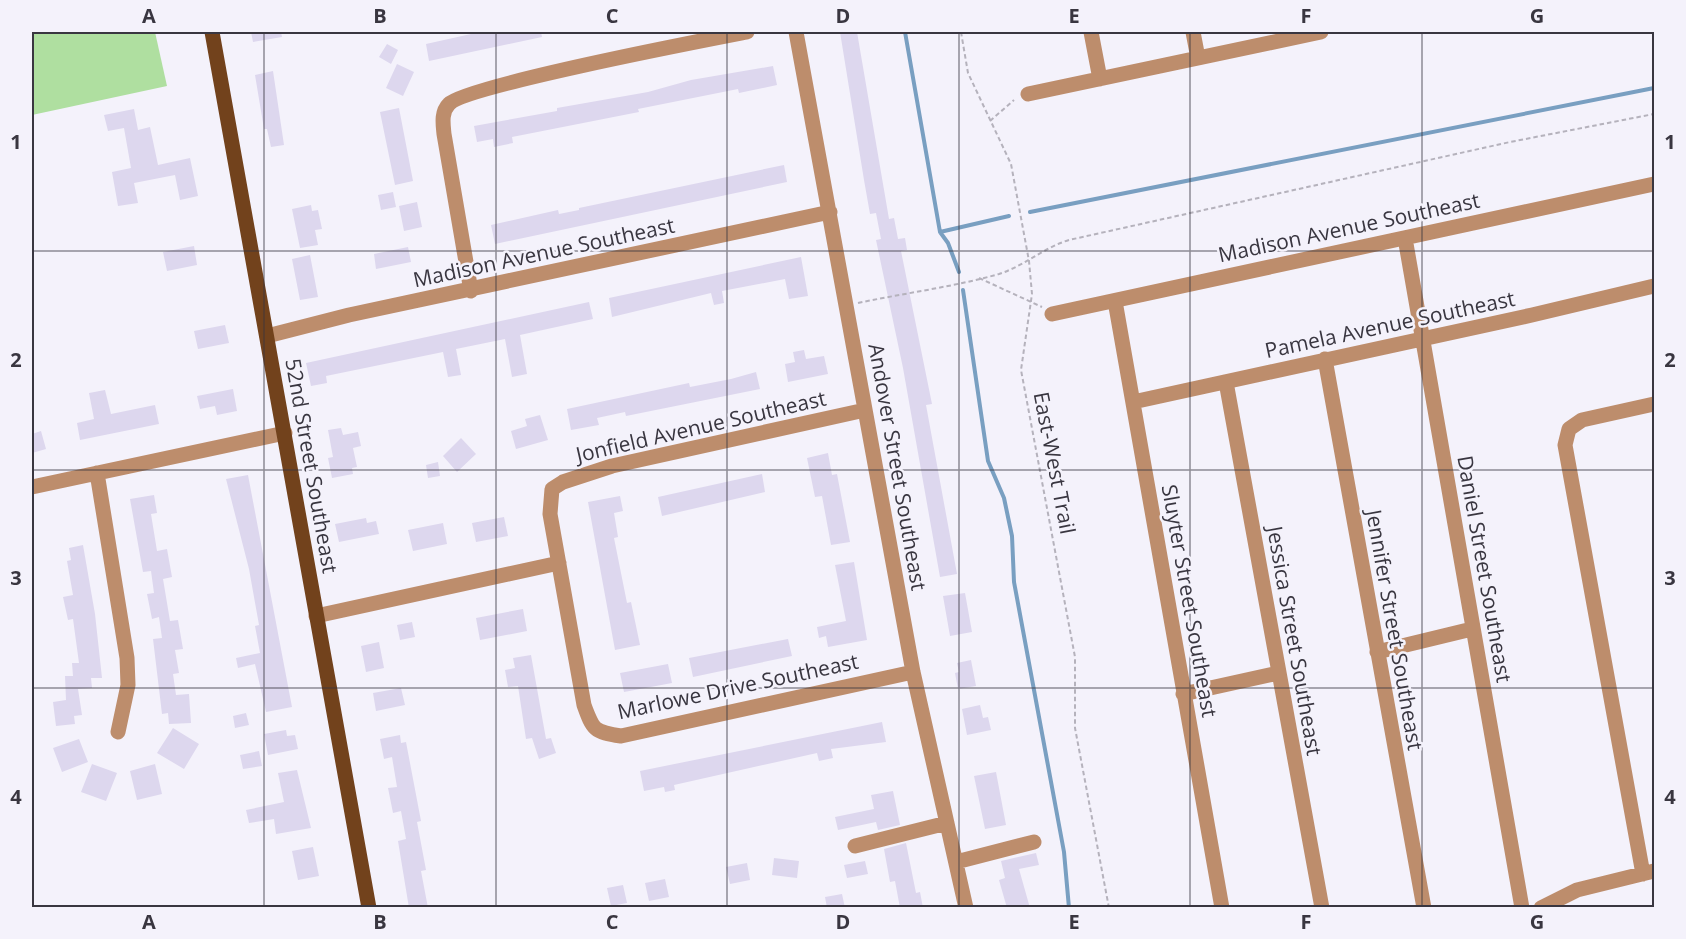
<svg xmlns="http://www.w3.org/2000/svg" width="1686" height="939" viewBox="0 0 1686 939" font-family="'Open Sans',sans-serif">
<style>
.green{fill:#afdfa0}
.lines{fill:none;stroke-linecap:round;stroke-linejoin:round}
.stream{stroke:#799fc1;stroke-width:4}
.building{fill:#ddd7ee}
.path{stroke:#b5b2bc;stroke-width:2;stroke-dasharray:4.5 3;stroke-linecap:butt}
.minor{stroke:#bd8d6c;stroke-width:15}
.major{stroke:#72421c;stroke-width:15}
.grid{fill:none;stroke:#393640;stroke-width:1.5;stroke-opacity:0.55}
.labels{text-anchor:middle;stroke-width:5;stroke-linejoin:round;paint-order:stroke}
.street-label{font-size:21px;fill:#393640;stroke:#f4f2fb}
.neatline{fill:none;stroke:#393640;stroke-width:2}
.grid-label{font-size:20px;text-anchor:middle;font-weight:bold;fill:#393640}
</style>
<rect width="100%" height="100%" fill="#f4f2fb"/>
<path class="green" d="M32 32H155L167 86 32 115Z"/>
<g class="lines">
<path class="stream" d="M905 32 940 232 948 243 959 272
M1030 212 1654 88
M940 232 1009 216
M963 290 988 461 1004 498 1012 536 1014 582 1064 852 1069 908"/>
</g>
<path class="building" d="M251 32H281L282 37 253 42Z
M480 32H541L542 37 429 61 426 44Z
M840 32H857L889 219 894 218 898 239 905 238 907 250 901 251 932 404 926 405 957 574 940 577 903 368 876 240 881 239 876 213 870 214 864 180Z
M387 44 398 50 391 64 379 57Z
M397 64 414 72 403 96 386 88Z
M773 66 777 85 739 93 738 89 638 109 639 112 512 137 513 143 494 147 493 139 477 142 474 126 557 111V108L648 92 691 80Z
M273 71 284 145 271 147 267 129H264L255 75Z
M399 108 413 181 395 185 380 112Z
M134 109 138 130 150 127 158 165 190 158 198 196 180 200 175 175 134 183 138 203 118 206 112 172 131 168 124 128 108 131 104 115Z
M784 165 787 182 495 244 491 225 558 210 559 214 579 210V208Z
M393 192 396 207 381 210 378 195Z
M417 202 422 227 404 231 399 206Z
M311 205 312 211 318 210 322 229 315 230 318 245 300 248 292 209Z
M194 246 197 265 167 271 163 252Z
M408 247 411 262 376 269 374 254Z
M310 255 318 297 300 300 292 259Z
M801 257 808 296 789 299 785 279 722 291 724 303 714 305 711 293 612 317 609 298Z
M589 302 593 319 520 335 527 374 512 377 505 339 456 349 461 375 448 377 443 352 326 376 327 383 311 386 306 363Z
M225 325 229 343 198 349 194 331Z
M804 350 806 359 824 356 828 374 788 382 785 364 795 362 793 352Z
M756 372 760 389 626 416 625 412 597 418 599 425 571 430 567 409 689 383 690 387 731 379Z
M233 389 237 411 217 415 215 406 200 409 197 396Z
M105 390 111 414 155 405 159 424 80 440 77 423 94 419 89 393Z
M540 415 548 440 516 449 511 431 527 426 525 419Z
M341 428 343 435 358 432 361 446 353 448 357 467 352 468 353 474 332 478 328 458 333 457 328 430Z
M41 431 46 449 32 453V434Z
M461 438 476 454 457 472 443 456Z
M828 453 832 475 837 474 850 542 831 545 822 496 815 497 807 458Z
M438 462 440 476 428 478 426 465Z
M762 474 765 492 662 516 658 497Z
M248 475 292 707 266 712 255 664 238 668 236 658 260 653 255 626 259 625 249 569 226 479Z
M154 495 157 513 151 514 157 551 167 549 172 577 163 579 170 621 178 620 183 649 175 650 179 673 173 674 176 695 189 694 191 723 169 724 168 713 162 714 153 639 162 638 159 617 152 619 147 594 154 593 151 571 143 572 130 499Z
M620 496 623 511 614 513 618 537 614 538 627 603 631 602 640 645 615 650 588 502Z
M504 517 508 536 476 542 472 523Z
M366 518 367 523 376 521 379 534 339 542 335 524Z
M443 523 447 544 413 551 408 530Z
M83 545 95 614 102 678H91L92 688 78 689 82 715 74 716 75 724 56 726 53 702 66 700 65 676H73L72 663H79L73 619 68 620 63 597 73 595 67 561 71 560 69 548Z
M854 562 867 640 828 647 826 636 819 638 817 627 846 621 835 565Z
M965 593 972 632 950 636 943 596Z
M523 609 527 631 480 640 476 618Z
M412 622 415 637 400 640 397 625Z
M788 639 792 656 693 677 689 658Z
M379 642 384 668 366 672 361 646Z
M531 655 546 739 551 738 556 753 539 759 532 738 526 739 518 686 508 687 505 670 515 668 513 658Z
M971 660 976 686 958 689 955 673 959 672 957 663Z
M668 664 672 683 624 692 620 673Z
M401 688 405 705 376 711 373 693Z
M980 705 983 718 988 717 991 730 967 735 962 709Z
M246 713 249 725 235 728 233 716Z
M882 722 886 742 831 749 833 758 819 761 817 753 674 785 675 790 665 792 664 787 644 791 640 771Z
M173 728 199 744 184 769 157 753Z
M286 730 287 736 295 735 298 749 268 755 264 734Z
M400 735 401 743 406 742 421 821 417 822 426 870 421 871 428 908H409L398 841 406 839 401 811 393 813 388 788 397 787 392 757 384 759 380 739Z
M79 739 88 762 62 772 53 748Z
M259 751 262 766 243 769 240 755Z
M92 764 117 773 106 801 81 792Z
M155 764 162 794 137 800 130 771Z
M297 770 311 828 276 834 274 819 249 823 246 810 284 802 278 773Z
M996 772 1006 825 985 829 974 776Z
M893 791 900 825 878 830 876 822 838 830 835 817 874 809 871 795Z
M906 843 916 893 920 892 923 908H900L895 881 890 882 884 849Z
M313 847 319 876 298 880 292 851Z
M1036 853 1039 865 1019 869 1030 908H1007L999 880 1005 878 1001 861Z
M774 858 799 861 797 878 772 875Z
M865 861 868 874 847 878 844 865Z
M747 863 750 880 730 884 726 867Z
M665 879 669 897 649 901 645 883Z
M623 885 627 903 611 906 607 888Z
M842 894 845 908H827L825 897Z"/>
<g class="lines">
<path class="path" d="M961 32 968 73 1011 164 1029 261 1032 294 1021 370 1075 657V728L1109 908
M990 121 1014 100
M979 278 1042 307
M858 303C905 293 953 287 999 274 1024 266 1043 248 1069 240L1510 142 1654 114"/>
<path class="minor" d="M796 32 913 672 966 908
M1091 32 1100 79
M1193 32 1198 58
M1028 94 1321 32
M1405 238 1522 908
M471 291 444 134C443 124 441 112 449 104 465 86 706 40 747 32
M1115 301 1222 908
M1052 314 1654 184
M267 336 349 315 830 212
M1325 359 1424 908
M1226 382 1322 908
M1133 402 1532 315 1654 286
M865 410 612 466 563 482 552 489 550 514 584 705C593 730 594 732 621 736L913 672
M97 473 127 658 128 685 118 732
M32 487 285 433
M316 616 559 563
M1377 652 1472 629
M1183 694 1278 673
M855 846 947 823
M956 862 1034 842
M1643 874 1565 445 1569 429 1582 420 1654 404
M1541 908 1577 890 1654 871"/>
<path class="major" d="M212 32 369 908"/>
</g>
<path class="grid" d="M264 32V908M496 32V908M727 32V908M959 32V908M1190 32V908M1422 32V908M32 251H1654M32 470H1654M32 688H1654"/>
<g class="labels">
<g class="street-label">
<text transform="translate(1349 228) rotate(-12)" y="7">Madison Avenue Southeast</text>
<text transform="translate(544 253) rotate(-12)" y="7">Madison Avenue Southeast</text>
<text transform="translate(1390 325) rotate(-12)" y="7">Pamela Avenue Southeast</text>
<text transform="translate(701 427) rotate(-13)" y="7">Jonfield Avenue Southeast</text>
<text transform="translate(1054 463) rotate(79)" y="7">East-West Trail</text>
<text transform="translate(311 466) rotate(80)" y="7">52nd Street Southeast</text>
<text transform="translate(897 467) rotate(80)" y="7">Andover Street Southeast</text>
<text transform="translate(1484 569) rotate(80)" y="7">Daniel Street Southeast</text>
<text transform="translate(1189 601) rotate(80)" y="7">Sluyter Street Southeast</text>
<text transform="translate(1394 630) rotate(80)" y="7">Jennifer Street Southeast</text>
<text transform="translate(1294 641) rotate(80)" y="7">Jessica Street Southeast</text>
<text transform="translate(738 687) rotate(-12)" y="7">Marlowe Drive Southeast</text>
</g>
</g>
<rect width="1686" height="939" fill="none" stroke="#f4f2fb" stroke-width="66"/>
<rect x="33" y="33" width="1620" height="873" class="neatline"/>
<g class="grid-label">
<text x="149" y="23">A</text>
<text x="380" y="23">B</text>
<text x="612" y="23">C</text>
<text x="843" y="23">D</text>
<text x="1074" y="23">E</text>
<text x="1306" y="23">F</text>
<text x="1537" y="23">G</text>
<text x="16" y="149">1</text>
<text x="1670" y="149">1</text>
<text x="16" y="367">2</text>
<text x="1670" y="367">2</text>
<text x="16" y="585">3</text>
<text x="1670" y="585">3</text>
<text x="16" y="804">4</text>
<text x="1670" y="804">4</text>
<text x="149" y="929">A</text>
<text x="380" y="929">B</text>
<text x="612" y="929">C</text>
<text x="843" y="929">D</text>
<text x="1074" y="929">E</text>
<text x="1306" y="929">F</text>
<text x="1537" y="929">G</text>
</g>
</svg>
